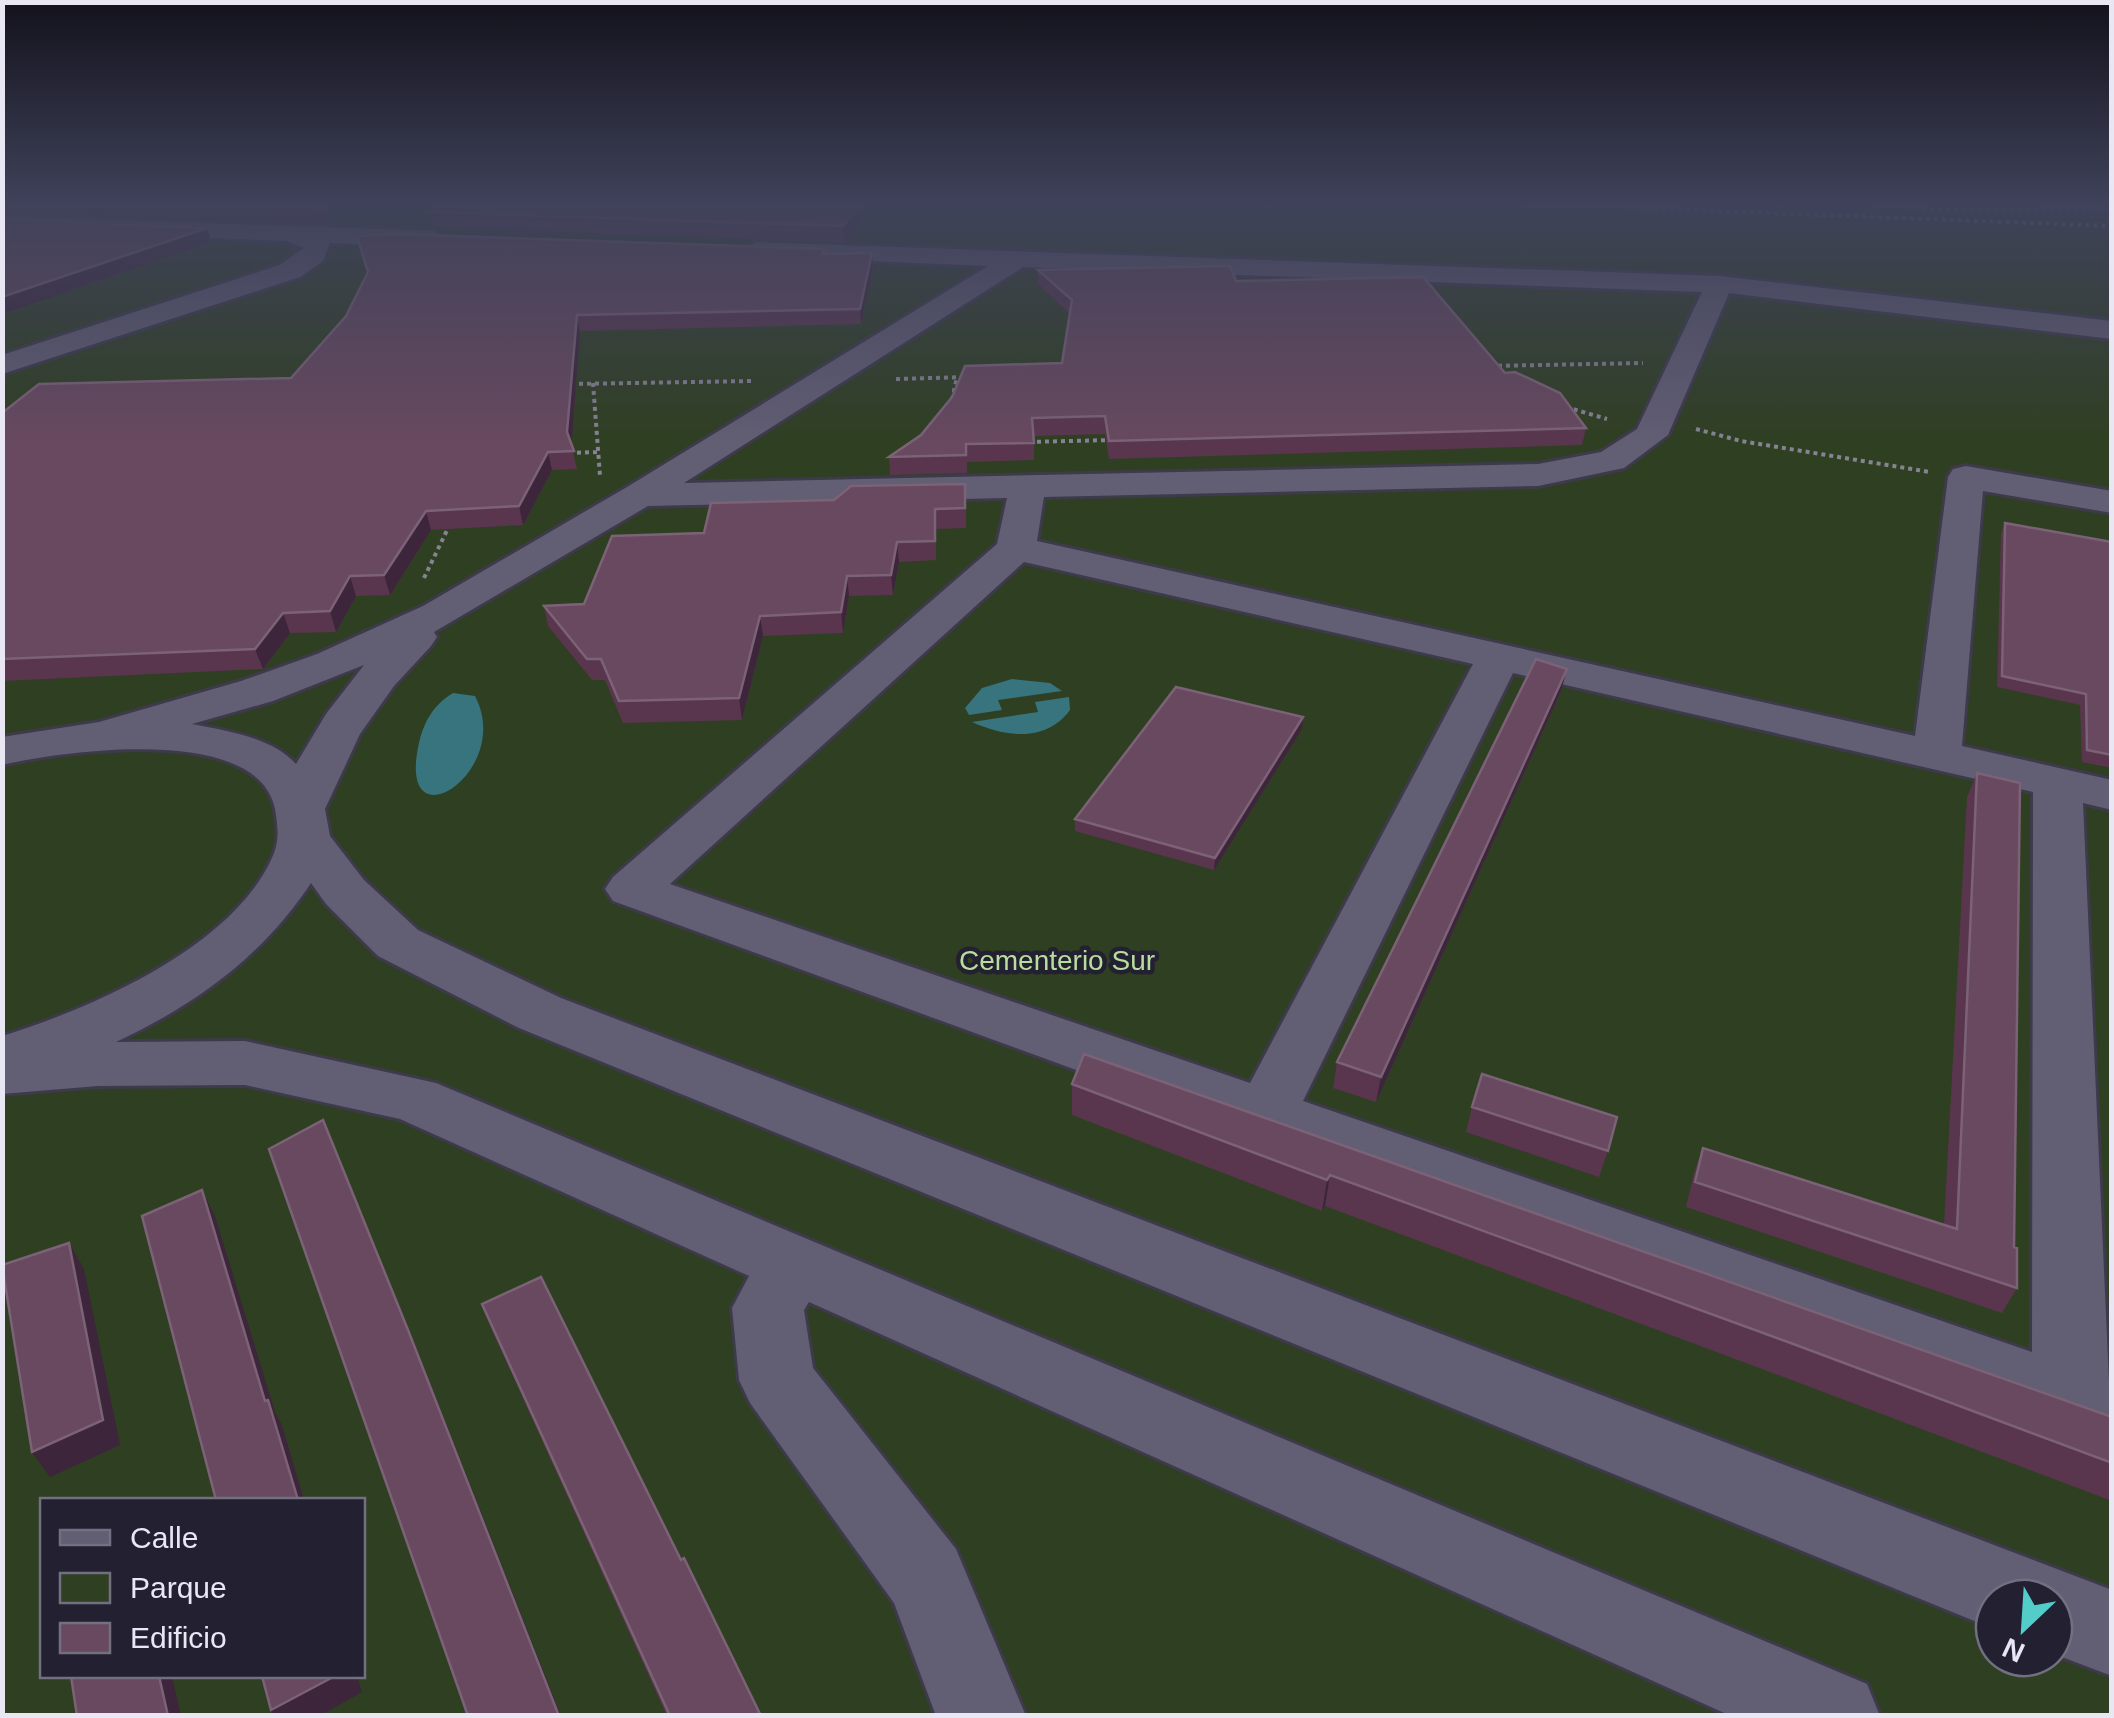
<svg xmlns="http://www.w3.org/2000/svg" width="2114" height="1718" viewBox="0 0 2114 1718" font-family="Helvetica,sans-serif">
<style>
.green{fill:#2f3f21;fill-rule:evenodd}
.water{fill:#37747e}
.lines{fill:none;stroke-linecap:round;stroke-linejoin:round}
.minor-casing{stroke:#3d3a4a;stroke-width:6}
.path{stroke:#868393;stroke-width:4;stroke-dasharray:4 4;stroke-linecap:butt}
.minor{fill:#625e74;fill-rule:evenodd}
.wall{fill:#59364e}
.shaded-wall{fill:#3d253b}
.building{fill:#68495f;stroke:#7c6277;stroke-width:2.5}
.labels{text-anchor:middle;stroke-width:9;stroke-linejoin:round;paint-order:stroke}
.park-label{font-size:28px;fill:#b8dd9c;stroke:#232032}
</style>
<rect width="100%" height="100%" fill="#232032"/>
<path class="green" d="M3 204H2111V1715L3 1716ZM42 1500H362V1676H42ZM1994 1598H2054V1658H1994Z"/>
<path class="water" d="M1012 679 1050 683 1062 691 998 700 1002 710 969 715 965 708 982 688Z
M453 693 475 696C515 772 395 849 419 743 424 722 433 705 453 693Z
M1069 697 1070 710C1046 743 1005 737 972 722L1038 712 1035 702Z"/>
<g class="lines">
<defs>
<path id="minor" d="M2 216 434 231 447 239 434 247 330 243 323 261 300 277 2 374V355L280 265 304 248 287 241 2 230Z
M756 242 1719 276 2112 321V339L1729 293 1668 435 1624 468 1538 486 1044 497 1037 541 1915 736 1948 477 1953 469 1966 466 2112 491V513L1983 491 1962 746 2112 780V810L2083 803 2112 1448 613 901 605 889 613 877 997 544 1007 498 648 506 434 632 437 637 431 646 394 686 360 734 325 809 330 836 364 880 418 930 561 998 2112 1590V1676L2054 1654V1598H1994V1629L519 1028 378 956 326 904 311 883C262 957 195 1005 116 1042L245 1041 436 1083 1867 1684 1880 1716H1731L809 1302 804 1310 813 1368 956 1549 1026 1716H936L894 1603 750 1403 739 1380 732 1308 749 1276 400 1119 245 1085 98 1086 2 1094V1036C90 1009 230 948 271 860 280 842 278 828 275 809 258 723 62 751 2 765V737L99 722 241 681 317 654 423 606 627 487 988 266 747 256 743 250ZM1023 267 1702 292 1637 429 1601 452 1538 464 684 483ZM1024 562 1473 664 1250 1083 670 884ZM364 665 326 714 296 764C271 737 227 731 192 724L273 701ZM1513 673 2033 792 2032 1352 1303 1101Z"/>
</defs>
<use href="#minor" class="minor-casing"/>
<path class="path" d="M1534 204 2112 226
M1642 204H1798
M1874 204 1933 210 2112 209
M1490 366 1643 363
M896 379 968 377
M593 383 600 476
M571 384 753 381
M952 400 957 377
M1566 407 1607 419
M1696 429 1741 441 1930 472
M1029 442 1111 440
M569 453 598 452
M424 578 451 522"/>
<use href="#minor" class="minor"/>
</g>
<path class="wall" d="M2 204H330V222L2 212Z
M872 206 844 242 432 227 428 212Z
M826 254 873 267 861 324 580 331 571 444 577 469 552 470 523 525 431 530 390 595 356 596 336 632 290 633 263 669 2 681V413L291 378Z
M1038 270 1236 281 1505 373 1586 428 1582 445 1109 459 1105 434 1034 436V460L967 462V473L890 475 889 457 1062 363 1070 314 1038 284Z
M966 503V528L936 529V560L899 562 893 595 849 596 843 633 763 636 742 720 623 723 605 680H592L548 626 544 606 584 604 704 533Z
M2005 523 2112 542V768L2082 762 2080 705 1997 687 2001 533Z
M1567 669 1561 691 1376 1102 1333 1088 1337 1062Z
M1302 729 1214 870 1075 831V819Z
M1977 773 2017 1288 2002 1313 1686 1207 1694 1173 1703 1148 1944 1225 1967 797Z
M1072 1084 2112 1417V1501L1781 1376 1325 1206 1322 1211 1072 1115Z
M1472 1107 1608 1151 1599 1177 1466 1132Z
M482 1304 681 1560 761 1716H667L492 1330Z"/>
<path class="shaded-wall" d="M326 204H330V222L326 209Z
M861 204H872V206L844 242 843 226Z
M207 228 211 242 2 314V297Z
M872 253 873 267 861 324 860 309Z
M577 315 580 331 571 450 567 432Z
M548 452 552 470 523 525 519 506Z
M426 511 431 530 390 595 384 575Z
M897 542 899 562 893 595 891 575Z
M350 576 356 596 336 632 330 611Z
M847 576 849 596 843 633 841 612Z
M283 613 290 633 263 669 255 649Z
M760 616 763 636 742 720 739 698Z
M1567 669 1561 691 1376 1102 1381 1077Z
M1303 717 1302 729 1214 870 1215 858Z
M336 1151 422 1362 561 1716H559Z
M1330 1175 1325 1206 1322 1211 1327 1180Z
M202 1190 215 1216 275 1412 282 1425 304 1500H298L265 1401Z
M69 1243 84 1269 120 1445 50 1477 32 1452Z
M159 1676H172L181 1716H168Z
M335 1676H357L362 1692 320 1716H274L271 1710Z"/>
<path class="building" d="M178 204H326V209Z
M441 204H861L843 226 428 212Z
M2 220 207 228 2 297Z
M395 234 825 249 822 254 872 253 860 309 577 315 567 432 574 451 548 452 519 506 426 511 384 575 350 576 330 611 283 613 255 649 2 659V413L39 384 291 378 346 316 368 272 357 236Z
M1230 266 1236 281 1423 277 1505 373 1515 372 1560 393 1586 428 1109 441 1105 416 1032 418 1034 443 966 444V455L889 457 921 435 952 397 965 366 1062 363 1072 300 1038 270Z
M965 484V508L935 509V541L897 542 891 575 847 576 841 612 760 616 739 698 619 701 601 659H587L544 606 584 604 612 536 704 533 711 503 834 500 851 486Z
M2005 523 2112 542V755L2087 750 2086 694 2002 676Z
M1536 659 1567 669 1381 1077 1337 1062Z
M1176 687 1303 717 1215 858 1075 819Z
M1977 773 2020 783 2014 1247 2017 1248V1288L1695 1182 1703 1148 1957 1229Z
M1084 1054 2112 1417V1463L1796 1345 1330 1175 1327 1180 1072 1084Z
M1482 1074 1617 1117 1608 1151 1472 1107Z
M323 1120 408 1330 559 1716H468L269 1149Z
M202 1190 265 1401 268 1400 298 1500H216L142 1216Z
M69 1243 103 1420 32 1452 2 1265Z
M541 1277 681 1560 684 1558 761 1716H670L482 1304Z
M71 1676H159L168 1716H77Z
M262 1676H335L271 1710Z"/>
<linearGradient id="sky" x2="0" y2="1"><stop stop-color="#13121c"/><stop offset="0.46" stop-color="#3f425a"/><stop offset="1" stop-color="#3f425a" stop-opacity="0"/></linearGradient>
<rect width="2114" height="445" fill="url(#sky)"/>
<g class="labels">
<g class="park-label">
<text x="1057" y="970">Cementerio Sur</text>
</g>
</g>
<rect width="2114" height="1718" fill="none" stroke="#e9e7f4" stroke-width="10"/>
<rect x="40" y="1498" width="325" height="180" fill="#232032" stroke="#727080" stroke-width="2.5"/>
<rect x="60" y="1530" width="50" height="15" fill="#625e74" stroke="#727080" stroke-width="2.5"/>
<text x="130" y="1548" font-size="30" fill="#e9e7f4">Calle</text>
<rect x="60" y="1573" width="50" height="30" fill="#2f3f21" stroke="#727080" stroke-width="2.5"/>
<text x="130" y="1598" font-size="30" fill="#e9e7f4">Parque</text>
<rect x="60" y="1623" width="50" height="30" fill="#68495f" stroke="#727080" stroke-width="2.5"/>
<text x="130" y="1648" font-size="30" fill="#e9e7f4">Edificio</text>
<g transform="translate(2024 1628) rotate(205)"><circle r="48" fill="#232032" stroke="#727080" stroke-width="2.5"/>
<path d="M0-8L18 38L0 25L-18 38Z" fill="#53cdca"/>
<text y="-15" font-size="28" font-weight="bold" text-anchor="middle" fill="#e9e7f4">N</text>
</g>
</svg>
